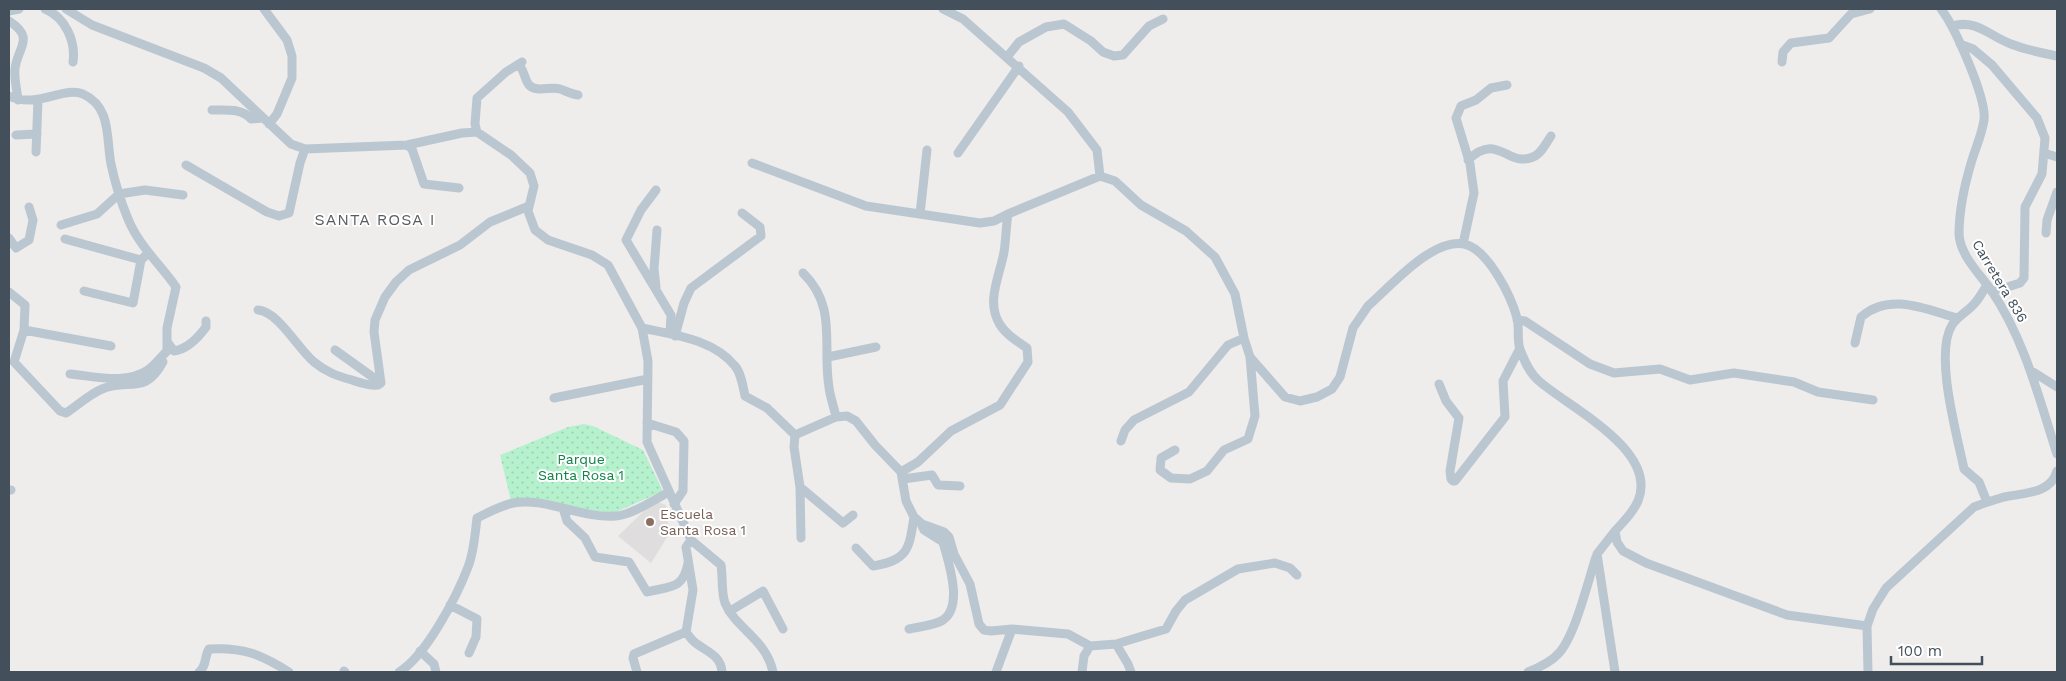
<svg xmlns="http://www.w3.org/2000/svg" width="2066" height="681" viewBox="0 0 2066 681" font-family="'Work Sans',sans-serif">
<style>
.education{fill:#e0ddde}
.park{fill:url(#park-dots)}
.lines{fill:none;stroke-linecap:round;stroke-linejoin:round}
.minor{stroke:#bbc7d0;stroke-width:9}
.education-dot{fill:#8d6e63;stroke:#fff;stroke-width:2}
.labels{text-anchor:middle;stroke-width:4;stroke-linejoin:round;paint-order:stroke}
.street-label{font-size:14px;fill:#43505b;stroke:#fff}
.park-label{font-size:14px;fill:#108148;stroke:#fff}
.education-label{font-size:14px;fill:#785e54;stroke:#fff;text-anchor:start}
.quarter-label{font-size:16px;letter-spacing:1px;fill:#595d62;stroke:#fff}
</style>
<defs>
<pattern id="park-dots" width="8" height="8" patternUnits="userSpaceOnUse" patternTransform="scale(1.25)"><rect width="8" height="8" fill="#b6f1cd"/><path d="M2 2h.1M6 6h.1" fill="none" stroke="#9ed0b2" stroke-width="1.8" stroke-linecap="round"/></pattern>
</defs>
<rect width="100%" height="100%" fill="#efecec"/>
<path class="education" d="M658 502 666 505 669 534 651 563 618 536 646 509Z"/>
<path class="park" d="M584 424 593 426 643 450 663 491 614 513 511 501 500 455 568 427Z"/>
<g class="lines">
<path class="minor" d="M45 9C65 17 76 41 73 62
M66 9 92 25 204 68 221 78 291 144 305 149 407 145 462 133 477 132 511 155 530 173 534 186 528 211 535 230 548 240 592 255 608 265 642 328 648 361 647 442 651 451 691 540 721 565C723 577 721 592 725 603 735 628 767 640 773 672
M264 9 287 40 292 56V78L277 114 269 124
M943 9 963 19 1068 112 1097 150 1100 176
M1941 9C1955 27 1987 99 1984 120 1982 134 1976 147 1972 160 1965 183 1959 210 1959 234 1960 255 1979 273 1991 290 2024 338 2039 398 2057 454
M9 11 19 9
M9 21C36 38 17 48 15 69 14 79 17 90 18 100
M1952 26C1977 19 1989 36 2011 44 2026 50 2042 53 2057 56
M1960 44 1973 49 1992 65 2037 118 2045 138 2042 174 2025 207 2024 278 2020 283 1992 292
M1007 57 1019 42 1046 27 1064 24 1091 41 1103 52 1114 56 1123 55 1149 26 1163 19
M1782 62 1783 52 1791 43 1829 38 1851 14 1870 9
M519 64C524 71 525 80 529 85 537 93 550 86 560 89 566 91 571 94 578 95
M9 96C37 109 63 86 83 94 112 107 106 139 111 164 115 183 121 202 128 219 139 246 160 264 176 287L167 328V351C161 357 155 365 148 370 126 385 94 376 70 374
M212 110C225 110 242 108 251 119L263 118
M477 132 475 124 477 98 506 72 522 62
M16 135 37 134
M407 145 412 149 424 184 459 188
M36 152 38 100
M958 153 1019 66
M2044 153 2057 157
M1468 160C1498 131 1507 168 1533 157 1541 154 1546 143 1551 136
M752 163 866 206 980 223 994 221 1008 214 1100 176 1115 181 1141 205 1186 231 1215 257 1235 294 1244 338 1250 357 1285 397 1300 401 1317 397 1332 389 1340 377 1353 328 1368 306C1390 287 1432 238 1464 244 1488 249 1511 296 1517 318 1520 329 1516 342 1521 352 1525 362 1530 374 1539 381 1568 407 1659 450 1638 501 1633 513 1623 522 1615 531L1617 542 1623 551 1646 563 1787 615 1867 626
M186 165 267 212 279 216 289 213 300 163 305 149
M656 190 641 210 626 240 671 315 670 334
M920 214 927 150
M61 225 97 214 119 194 145 190 183 195
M2046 233 2047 220 2057 192
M9 238 16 248 29 240 33 220 29 207
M65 239 141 260
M1463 244 1474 193 1470 164 1456 118 1461 106 1476 100 1491 88 1507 85
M803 273C838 307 822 346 829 387 830 397 834 407 836 417
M656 287 654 269 657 230
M84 291 133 303 141 260 148 253
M9 292 25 305 24 330 14 362 60 411 66 413C78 405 90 394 102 389 128 378 145 396 163 362
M258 310C279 312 297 348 314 362 326 372 337 376 352 380 361 383 369 386 378 385L381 383 374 332 375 320 385 297 396 282 409 270 460 245 490 222 529 206
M1517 320 1525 321 1590 364 1614 373 1660 369 1690 380 1734 373 1794 382 1818 392 1873 400
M642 328C674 335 713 339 735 366 741 373 743 386 745 396L767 408 795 435 836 417 847 416 856 421 875 445 901 472 906 501 914 517 922 524 944 532 949 537 954 554 970 584 979 624 984 630 991 631 1012 629 1068 634 1090 646 1116 644 1166 629 1176 611 1185 600 1238 569 1275 563 1290 568 1297 575
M24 330 111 346
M675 336 684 303 691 288 761 236 760 227 742 213
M168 343 174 351C188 349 198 338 206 327V321
M1855 343 1861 317C1889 292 1925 309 1957 318
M335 350 381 383
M828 357 876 347
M2030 370 2057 387
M1439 384 1446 401 1459 418 1450 471 1451 479 1453 481H1455L1505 417 1503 381 1519 350
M554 398 648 379
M647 423 676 432 684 441 683 491 674 504
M795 435 794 447 800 487 801 538
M1121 441 1125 430 1134 420 1189 392 1228 345 1244 338
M1175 450 1161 458 1160 470 1171 478 1190 479 1207 471 1224 450 1248 439 1255 416 1250 357
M901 472 918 462 951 431 1000 405 1028 362 1027 348C1017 341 1005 334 999 323 986 301 1000 275 1004 252 1006 239 1006 226 1008 214
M903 479 932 475 938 485 960 486
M800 487 843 523 853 515
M9 490H11
M1987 502 1979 482 1964 469C1957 435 1934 354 1952 325 1958 316 1967 312 1974 304 1979 299 1983 291 1987 285
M563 508 567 521 585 538 595 557 629 562 647 592C670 586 683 590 688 563
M1615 531 1597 554 1615 672
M691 540 686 547 693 590 686 632C689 636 692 641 697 644 708 652 721 656 722 672
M856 548 873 566C908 560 909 550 914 517
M450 605 477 619 476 637 469 653
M730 611 763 591 783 629
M909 629C918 627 936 625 943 620 964 606 948 561 943 542L924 530 922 526
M1116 644 1128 664 1131 672
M420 651 434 664 436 672
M344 671 345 672
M199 672C207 666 204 657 209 649 243 647 260 654 289 672
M399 672C426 656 457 596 468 567 474 552 475 534 477 518 489 512 500 506 513 503 547 497 582 519 616 516 632 515 655 499 669 492
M637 672 633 658 634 654 686 632
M996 672 1012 629
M1082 672 1084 656 1090 646
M1528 672C1538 668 1551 662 1558 654 1575 637 1588 581 1596 557
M1868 672 1867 626 1873 609 1886 588 1974 507C1984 503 1994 500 2004 497 2023 493 2051 494 2057 471"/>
</g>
<circle class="education-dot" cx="650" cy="522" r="5"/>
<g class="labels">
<g class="street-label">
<text transform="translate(2000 281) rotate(59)" y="5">Carretera 836</text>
</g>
<g class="park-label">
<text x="581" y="464">Parque<tspan x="581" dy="16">Santa Rosa 1</tspan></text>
</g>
<g class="education-label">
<text x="660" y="519">Escuela<tspan x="660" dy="16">Santa Rosa 1</tspan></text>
</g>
<g class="quarter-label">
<text x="375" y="225">SANTA ROSA I</text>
</g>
</g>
<rect width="2066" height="681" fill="none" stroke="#43505b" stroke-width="20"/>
<path d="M1891 656v8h91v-8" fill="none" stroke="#43505b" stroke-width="2.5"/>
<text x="1898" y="656" font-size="15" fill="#43505b" stroke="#ffffff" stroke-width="4" paint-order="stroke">100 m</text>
</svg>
